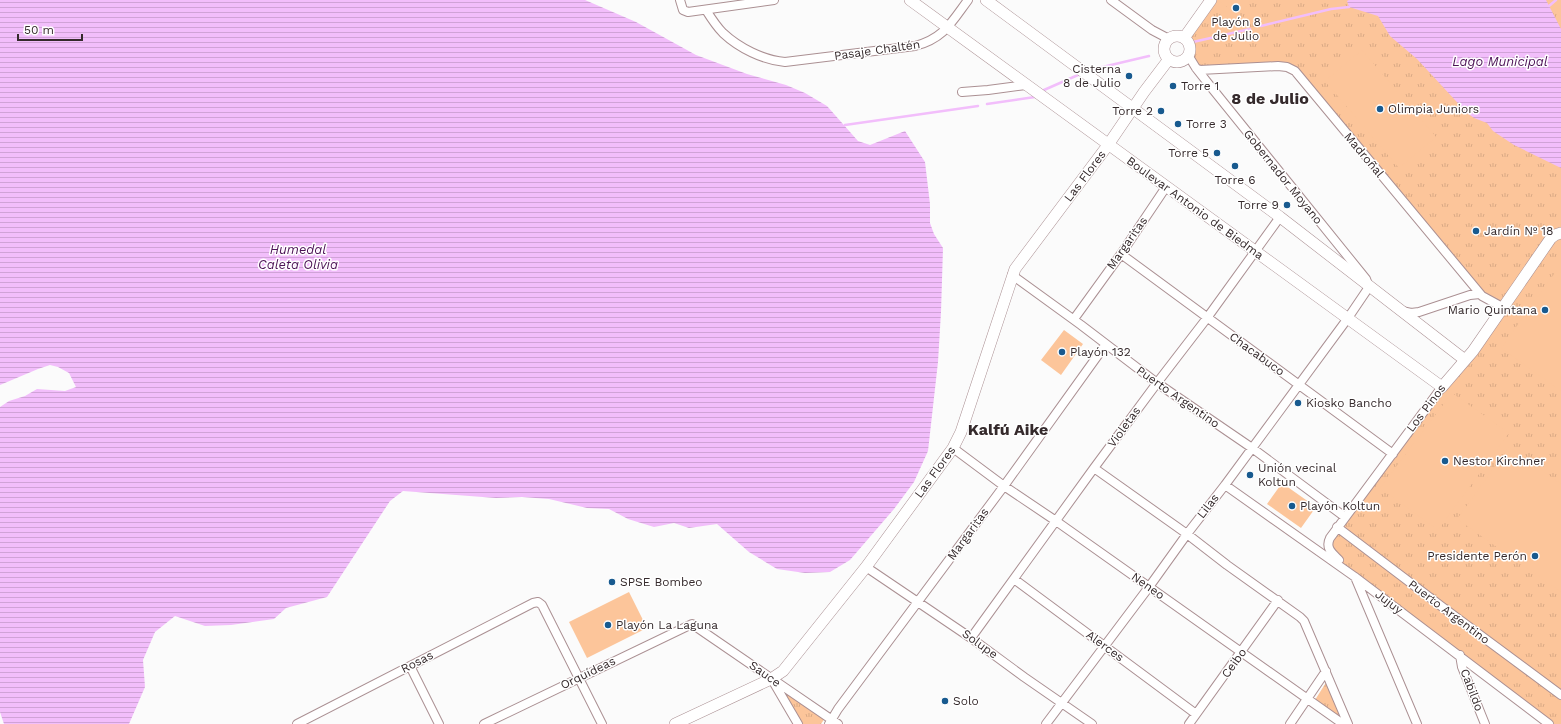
<svg xmlns="http://www.w3.org/2000/svg" width="1561" height="724" viewBox="0 0 1561 724" font-family="'Work Sans',sans-serif">
<style>
.grass{fill:url(#grass-tufts)}
.garden{fill:#fcc59a}
.water{fill:url(#water-rules)}
.lines{fill:none;stroke-linecap:round;stroke-linejoin:round}
.stream{stroke:#f2befb;stroke-width:2.5}
.street-casing{stroke:#ab9093;stroke-width:10}
.secondary-casing{stroke:#ab9093;stroke-width:12}
.street{stroke:#fff;stroke-width:8}
.secondary{stroke:#fff;stroke-width:11}
.poi-dot{fill:#185a8f;stroke:#fff;stroke-width:1.5}
.labels{text-anchor:middle;stroke-width:3;stroke-linejoin:round;paint-order:stroke}
.poi-label{font-size:12px;fill:#352a2c;stroke:#fff;text-anchor:start}
.street-label{font-size:12px;fill:#352a2c;stroke:#fff}
.water-label{font-size:13px;font-style:italic;fill:#4c1256;stroke:#fff}
.district-label{font-size:16px;font-weight:bold;fill:#352a2c;stroke:#fff}
</style>
<defs>
<pattern id="grass-tufts" width="24" height="20" patternUnits="userSpaceOnUse"><rect width="24" height="20" fill="#fcc59a"/><path d="M3 7l-1-3M5 7V3M7 7l1-3M15 17l-1-3M17 17v-4M19 17l1-3" fill="none" stroke="#d9a985"/></pattern>
<pattern id="water-rules" width="6" height="5" patternUnits="userSpaceOnUse"><rect width="6" height="5" fill="#f2befb"/><path d="M0 2.5h6" fill="none" stroke="#d0a3d7"/></pattern>
</defs>
<rect width="100%" height="100%" fill="#fbfbfb"/>
<path class="grass" d="M1211 0H1561V724H1549L1355 577 1332 553 1328 542 1504 308 1482 296 1287 67 1200 70 1188 55 1189 47 1186 41Z
M1327 681 1343 719 1315 700Z
M778 687 825 718 821 724H799Z"/>
<path class="garden" d="M1218 0H1251L1238 16Z
M1362 50 1436 137 1399 168 1325 81Z
M1557 270 1561 273V391L1501 348Z
M1064 330 1083 344 1061 375 1041 360Z
M1452 393 1509 433 1438 530 1380 488Z
M1509 447 1561 484V592L1457 519Z
M1282 483 1316 507 1301 528 1267 504Z
M629 592 647 628 587 658 569 622Z"/>
<path class="water" d="M0 0H585L636 22 696 55 747 74 786 85 805 93 827 106 858 141 870 145 905 131 925 162 930 204V223L934 234 943 248 941 312 938 362 928 451 914 482 894 509 850 560 830 572 805 573 777 569 749 552 717 524 689 528 674 523 654 527 628 519 609 509 587 508 549 499 522 497 496 498 403 491 390 501 327 597 286 608 274 619 231 625 205 626 175 616 155 632 143 660 145 687 129 724H4L0 712V407L9 401 25 396 37 389 65 391 76 387 69 373 58 367 50 365 38 369 0 385Z
M1349 0H1546L1561 29V168L1514 145 1493 131 1487 123 1474 118 1467 113 1417 59 1390 36 1378 16 1349 7 1347 1Z"/>
<g class="lines">
<path class="stream" d="M1549 6 1556 0
M1261 26 1331 9 1349 7
M1193 42 1250 29
M1094 69 1149 56
M1044 90 1078 75
M987 104 1035 97
M845 125 978 106"/>
<defs>
<path id="street" d="M680 0 683 10 688 12 774 0
M1111 0 1152 30 1169 39
M706 10C711 18 716 26 723 33 739 48 763 60 785 62L915 46C944 38 951 23 968 0
M1196 68 1200 70 1278 66 1287 67 1295 71 1482 296 1504 308
M962 92 988 90 1026 85
M1121 254 1393 454
M1012 275 1081 325 1157 383 1252 448 1345 517
M1402 311 1411 313 1419 312 1470 295 1480 294
M1074 319 1121 254 1166 187
M953 448 1004 486 1056 521 1343 724
M1094 468 1187 534 1227 565 1300 617 1304 621 1348 724
M1225 485 1355 577 1549 724
M1337 527 1441 606 1561 695
M1339 560C1332 553 1325 548 1330 538L1442 387
M866 567 971 638 1024 677 1092 724
M1355 577 1417 724
M1014 579 1196 714
M971 638 1094 468 1157 383 1207 318 1280 217
M1460 655 1462 667 1485 724
M410 666 439 724
M774 683 798 724
M297 724 533 603 538 602 542 605 602 724
M484 724 692 624 838 724
M829 724 838 709 1004 486 1106 344
M1046 724 1149 587 1187 534 1225 485 1348 318 1369 287 1366 279 1211 87 1196 68 1188 55
M1189 724 1278 600
M1290 724 1326 671"/>
<path id="secondary" d="M910 0 1442 387 1473 351 1551 238 1555 235 1561 233
M986 0 1280 217 1465 360
M1164 49a13 13 0 1 1 26 0a13 13 0 1 1-26 0Z
M1184 38 1211 0
M675 724 771 679 783 671 866 567 953 448 961 432 1015 269 1108 145 1144 92 1169 59"/>
</defs>
<use href="#street" class="street-casing"/>
<use href="#secondary" class="secondary-casing"/>
<use href="#street" class="street"/>
<use href="#secondary" class="secondary"/>
</g>
<g class="poi-dot">
<circle cx="1236" cy="8" r="4"/>
<circle cx="1129" cy="76" r="4"/>
<circle cx="1173" cy="86" r="4"/>
<circle cx="1380" cy="109" r="4"/>
<circle cx="1161" cy="111" r="4"/>
<circle cx="1178" cy="124" r="4"/>
<circle cx="1217" cy="153" r="4"/>
<circle cx="1235" cy="166" r="4"/>
<circle cx="1287" cy="205" r="4"/>
<circle cx="1476" cy="231" r="4"/>
<circle cx="1545" cy="310" r="4"/>
<circle cx="1062" cy="352" r="4"/>
<circle cx="1298" cy="403" r="4"/>
<circle cx="1445" cy="461" r="4"/>
<circle cx="1250" cy="475" r="4"/>
<circle cx="1292" cy="506" r="4"/>
<circle cx="1535" cy="556" r="4"/>
<circle cx="612" cy="582" r="4"/>
<circle cx="608" cy="625" r="4"/>
<circle cx="945" cy="701" r="4"/>
</g>
<g class="labels">
<g class="poi-label">
<text x="1236" y="26" text-anchor="middle">Playón 8<tspan x="1236" dy="14">de Julio</tspan></text>
<text x="1121" y="73" text-anchor="end">Cisterna<tspan x="1121" dy="14">8 de Julio</tspan></text>
<text x="1181" y="90">Torre 1</text>
<text x="1388" y="113">Olimpia Juniors</text>
<text x="1153" y="115" text-anchor="end">Torre 2</text>
<text x="1186" y="128">Torre 3</text>
<text x="1209" y="157" text-anchor="end">Torre 5</text>
<text x="1235" y="184" text-anchor="middle">Torre 6</text>
<text x="1279" y="209" text-anchor="end">Torre 9</text>
<text x="1484" y="235">Jardín Nº 18</text>
<text x="1537" y="314" text-anchor="end">Mario Quintana</text>
<text x="1070" y="356">Playón 132</text>
<text x="1306" y="407">Kiosko Bancho</text>
<text x="1453" y="465">Nestor Kirchner</text>
<text x="1258" y="472">Unión vecinal<tspan x="1258" dy="14">Koltun</tspan></text>
<text x="1300" y="510">Playón Koltun</text>
<text x="1527" y="560" text-anchor="end">Presidente Perón</text>
<text x="620" y="586">SPSE Bombeo</text>
<text x="616" y="629">Playón La Laguna</text>
<text x="953" y="705">Solo</text>
</g>
<g class="street-label">
<text transform="translate(877 50) rotate(-8)" y="4">Pasaje Chaltén</text>
<text transform="translate(1364 155) rotate(50)" y="4">Madroñal</text>
<text transform="translate(1085 176) rotate(-53)" y="4">Las Flores</text>
<text transform="translate(1283 177) rotate(51)" y="4">Gobernador Moyano</text>
<text transform="translate(1195 208) rotate(36)" y="4">Boulevar Antonio de Biedma</text>
<text transform="translate(1127 243) rotate(-55)" y="4">Margaritas</text>
<text transform="translate(1257 354) rotate(36)" y="4">Chacabuco</text>
<text transform="translate(1178 397) rotate(35)" y="4">Puerto Argentino</text>
<text transform="translate(1426 408) rotate(-53)" y="4">Los Pinos</text>
<text transform="translate(1124 427) rotate(-54)" y="4">Violetas</text>
<text transform="translate(935 472) rotate(-54)" y="4">Las Flores</text>
<text transform="translate(1208 506) rotate(-52)" y="4">Lilas</text>
<text transform="translate(968 534) rotate(-54)" y="4">Margaritas</text>
<text transform="translate(1148 586) rotate(35)" y="4">Neneo</text>
<text transform="translate(1389 602) rotate(37)" y="4">Jujuy</text>
<text transform="translate(1449 612) rotate(37)" y="4">Puerto Argentino</text>
<text transform="translate(980 644) rotate(36)" y="4">Solupe</text>
<text transform="translate(1105 646) rotate(36)" y="4">Alerces</text>
<text transform="translate(417 662) rotate(-27)" y="4">Rosas</text>
<text transform="translate(1234 663) rotate(-54)" y="4">Ceibo</text>
<text transform="translate(588 673) rotate(-26)" y="4">Orquídeas</text>
<text transform="translate(765 674) rotate(35)" y="4">Sauce</text>
<text transform="translate(1472 690) rotate(69)" y="4">Cabildo</text>
</g>
<g class="water-label">
<text x="1500" y="66">Lago Municipal</text>
<text x="298" y="254">Humedal<tspan x="298" dy="15">Caleta Olivia</tspan></text>
</g>
<g class="district-label">
<text x="1270" y="104">8 de Julio</text>
<text x="1008" y="435">Kalfú Aike</text>
</g>
</g>
<path d="M18 34v6h64v-6" fill="none" stroke="#352a2c" stroke-width="2"/>
<text x="24" y="34" font-size="12" fill="#352a2c" stroke="#ffffff" stroke-width="3" paint-order="stroke">50 m</text>
</svg>
